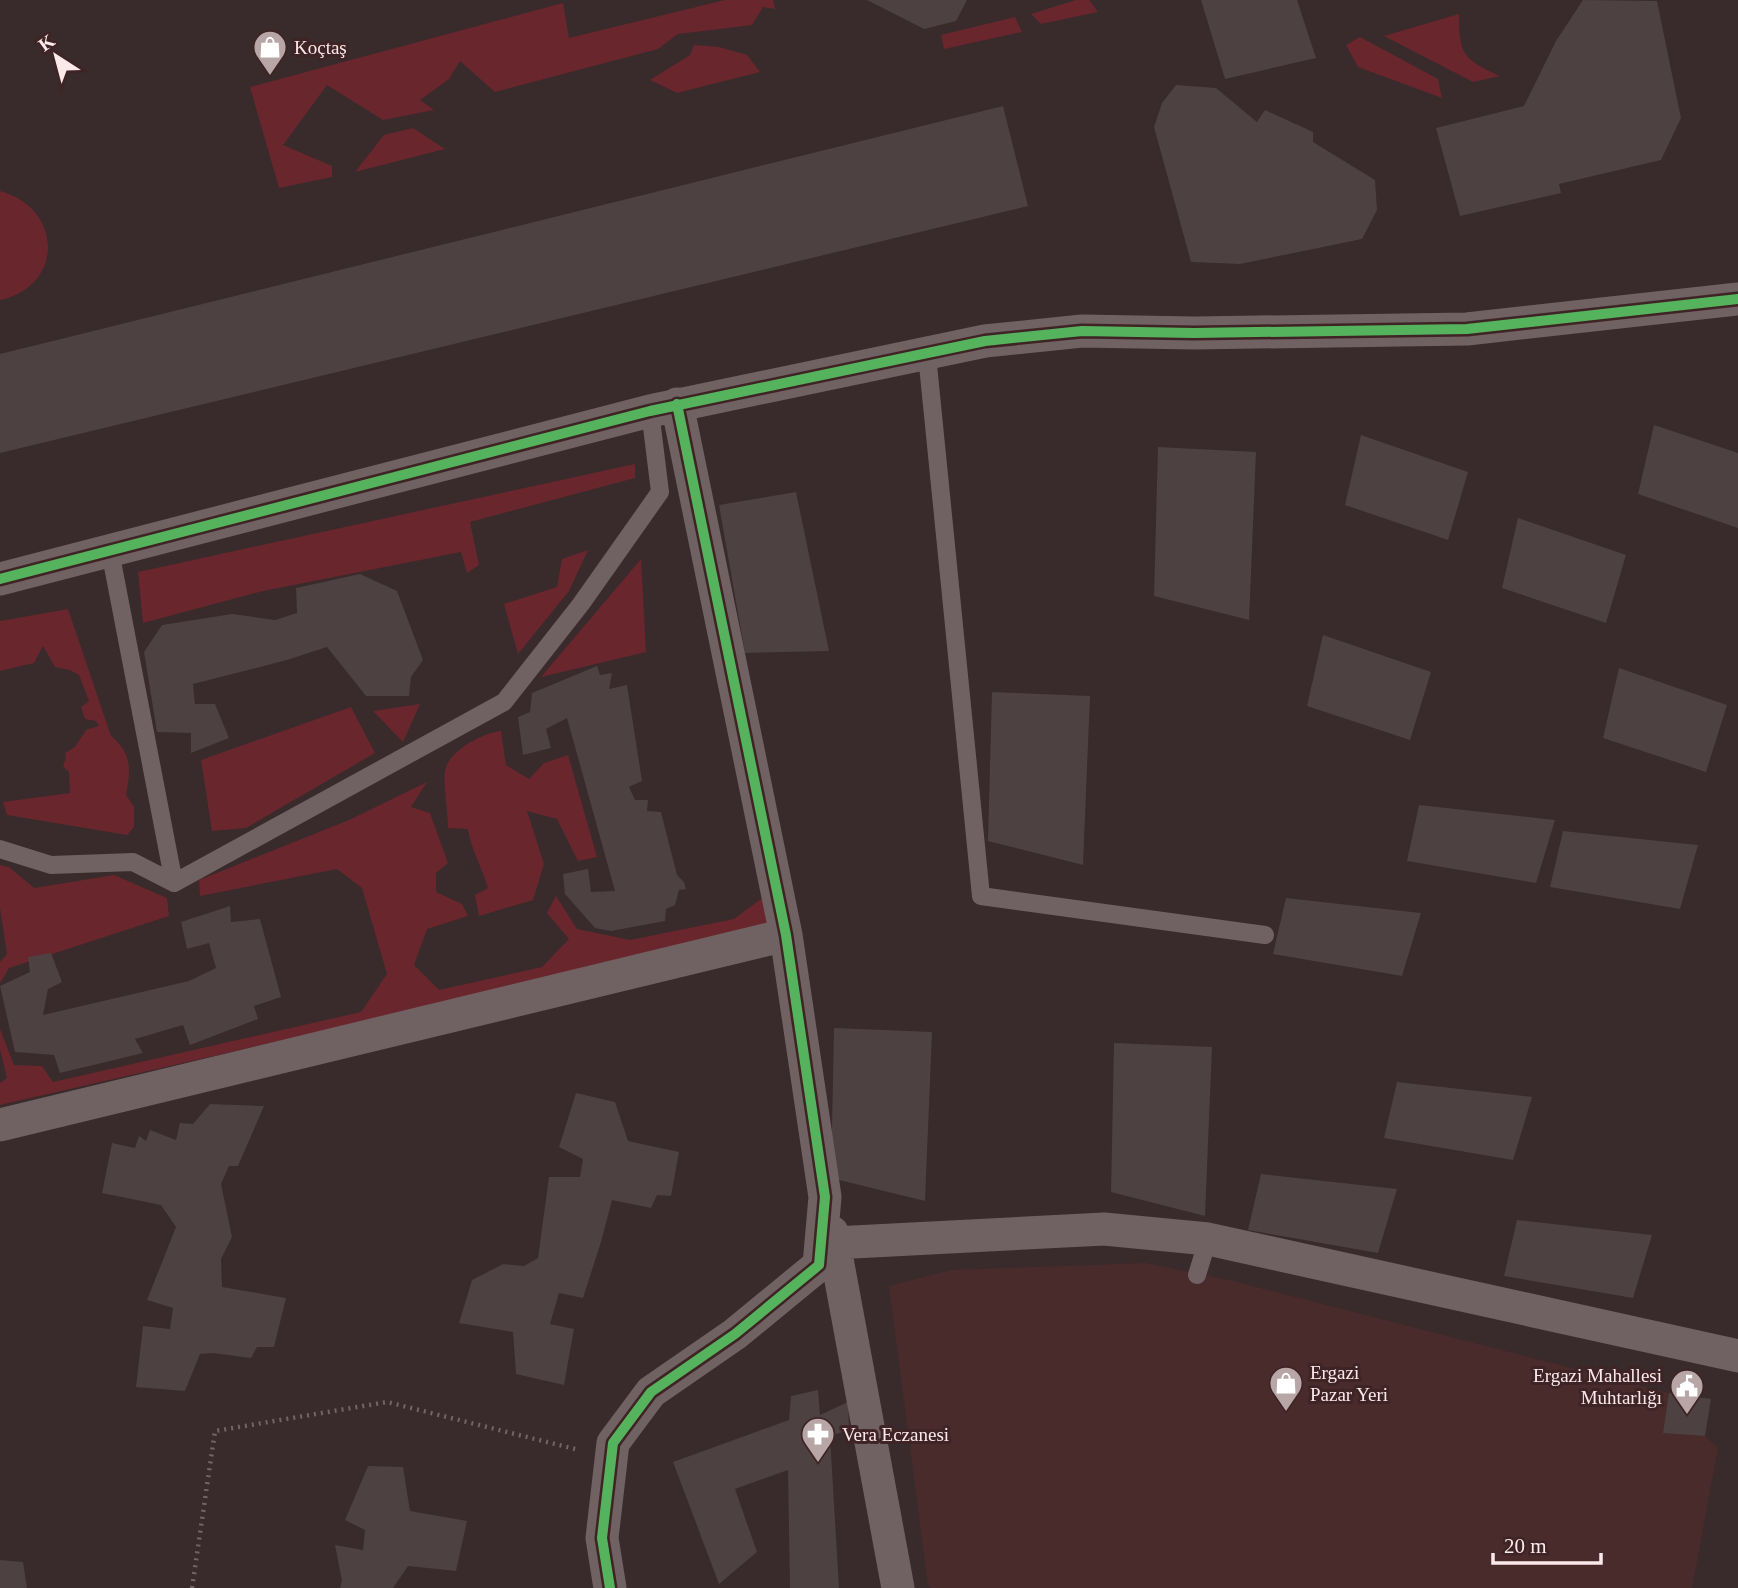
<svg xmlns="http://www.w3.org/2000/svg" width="1738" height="1588" viewBox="0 0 1738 1588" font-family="Georgia,serif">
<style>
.built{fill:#4a2b2c}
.green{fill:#69272d}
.building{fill:#4d4141}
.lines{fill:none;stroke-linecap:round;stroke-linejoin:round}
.path{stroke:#716565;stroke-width:4.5;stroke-dasharray:2 5;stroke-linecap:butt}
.lane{stroke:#706162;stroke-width:18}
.street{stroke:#706162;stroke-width:33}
.cycleway-casing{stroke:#3f2425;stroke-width:15}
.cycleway{stroke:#56b35d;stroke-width:10}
.labels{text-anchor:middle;stroke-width:6;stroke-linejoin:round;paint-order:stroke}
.poi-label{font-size:19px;fill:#fce9e9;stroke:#3f2425;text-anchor:start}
</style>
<rect width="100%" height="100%" fill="#392a2b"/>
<path class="built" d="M1146 1263 1233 1281 1669 1393 1663 1433 1705 1436 1718 1448 1692 1588H931L928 1585 889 1286 951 1270Z"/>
<path class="green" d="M725 0H773L775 9 763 7 752 25 678 34 658 49 495 92 460 61 449 79 420 100 434 110 383 120 327 85 283 145 332 166V177L279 188 250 87 563 3 569 38Z
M1076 0H1089L1098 12 1041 24 1031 14Z
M1459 14C1459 55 1463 59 1500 76L1473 82 1384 36Z
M1015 17 1022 32 944 49 941 35Z
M1360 37 1438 79 1442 98 1358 67 1346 45Z
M694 45 719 47 747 55 760 72 677 93 650 80 690 55Z
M413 128 445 149 355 172 384 135Z
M0 191C63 208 65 286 0 300Z
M635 464V478L470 522 479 565 467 573 461 552 263 591 143 623 138 572Z
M588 550 569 591 518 654 504 604 557 587 562 559Z
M641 559 646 652 541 677Z
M68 609 111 736C132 753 131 770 126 795L134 807V827L127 835 7 815 3 802 70 793 69 772 63 766 66 758 65 753 75 747 86 730 99 726 96 721 85 719 81 707 89 701 79 675 70 670 55 667 43 646 34 663 0 671V621Z
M420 704 403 742 373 711Z
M351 707 375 753 246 828 212 831 201 760Z
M501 731 506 765 529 779 544 763 568 755 597 857 578 861 557 819 527 811 544 864 533 900 479 916 475 895 488 888C482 868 471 849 468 829L448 828C448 813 443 783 445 771 448 751 482 733 501 731Z
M427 782 411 807 430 813 448 863 436 873V892L462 904 468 916 427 929 414 965 439 990 542 967 569 939 547 913 556 896 577 929 630 940 734 919 765 896 771 928 0 1105V1083L7 1078 0 1049V1029L14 1065 42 1066 53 1082 361 1012 387 974 362 888 337 869 200 896 199 880 349 820Z
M0 865 9 867 34 888 114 875 167 898 169 916 9 968 0 983V962L7 954 0 908Z"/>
<path class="building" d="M867 0H967L956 21 924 29Z
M1201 0H1297L1316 58 1225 79Z
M1583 0 1657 1 1681 118 1661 160 1559 184 1561 193 1460 216 1436 128 1524 106 1556 41Z
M1176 85 1216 88 1257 122 1265 110 1313 132V142L1375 180 1377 210 1362 239 1240 264 1191 262 1154 127 1162 103Z
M1003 106 1028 206 0 453V354Z
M1654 425 1738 453V528L1638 494Z
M1361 435 1468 472 1448 540 1345 505Z
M1158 447 1256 452 1249 620 1154 596Z
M796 492 829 651 745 653 719 505Z
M1518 518 1626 555 1606 623 1502 588Z
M360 574 397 591 423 660 411 677 409 696H366L327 647 287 660 193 684 195 704H215L229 738 191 753V733L157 732 144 652 162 625 232 614 275 620 297 613 296 588Z
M1323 635 1431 672 1410 740 1307 706Z
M597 666 600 675 612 673 609 689 627 685 642 781 629 787 635 800H648L647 811 661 812 677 875 684 882 686 889 679 890 675 905 666 909 665 921 611 931 595 928 565 894 563 874 588 869 591 892 615 891 567 718 546 729 551 748 523 755 518 717 530 712 532 693Z
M1619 668 1727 705 1706 772 1603 738Z
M992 692 1090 696 1083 865 988 841Z
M1419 805 1555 820 1536 883 1407 861Z
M1563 831 1698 845 1680 909 1550 887Z
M1286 898 1421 913 1402 976 1273 954Z
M230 906 231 922 260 919 281 997 254 1006 258 1019 190 1045 183 1025 135 1039 143 1053 60 1073 54 1055 15 1052 0 986 30 972 28 957 51 953 62 982 48 989 43 1015 189 981 216 968 209 943 187 949 181 922Z
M834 1028 932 1032 925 1201 831 1178Z
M1114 1043 1212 1047 1205 1216 1111 1192Z
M1397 1082 1532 1097 1513 1160 1384 1138Z
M576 1093 615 1102 628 1141 679 1152 671 1196 657 1195 651 1208 612 1200 601 1242 583 1298 559 1293 550 1324 574 1329 564 1385 516 1374 513 1332 459 1323 472 1280 503 1264 524 1266 538 1258 549 1177H580L583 1159 559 1147Z
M210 1104 264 1106 238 1166H229L221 1184 232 1237 221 1259 222 1287 286 1298 274 1347H257L251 1358 213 1353 200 1354 185 1391 136 1387 143 1326 170 1329 173 1308 147 1300 176 1227 161 1205 102 1193 112 1143 135 1148 139 1136 146 1141 150 1130 176 1140 180 1123 193 1124Z
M1261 1174 1397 1189 1378 1253 1248 1230Z
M1517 1220 1652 1235 1633 1298 1504 1276Z
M818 1390 820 1415 848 1402 849 1430 830 1436 839 1588H790L788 1470 735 1489 757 1552 719 1584 673 1462 789 1420 791 1396Z
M1669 1393 1711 1399 1705 1436 1663 1433Z
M368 1466 403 1467 410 1511 467 1521 456 1571 408 1566 393 1588H340L342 1581 335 1545 363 1550 365 1530 345 1520Z
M0 1560 23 1562 27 1588H0Z"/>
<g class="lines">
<path class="path" d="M192 1588 215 1431 387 1402 579 1450"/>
<path class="lane" d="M927 355 981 896 1265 935
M110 551 174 883
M0 849 51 865 133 862 174 883 504 702 581 604 660 492 650 411
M1197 1275 1208 1239"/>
<path class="street" d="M0 579 650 411 985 341 1082 331 1194 333 1467 329 1738 299
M0 1125 786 935
M832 1232 898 1588
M834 1243 1104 1229 1208 1239 1738 1356
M610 1588 602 1538 613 1443 651 1392 735 1334 819 1265 825 1197 786 935 677 404"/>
<defs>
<path id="cycleway" d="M0 579 650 411 985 341 1082 331 1194 333 1467 329 1738 299
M610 1588 602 1538 613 1443 651 1392 735 1334 819 1265 825 1197 786 935 677 404"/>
</defs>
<use href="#cycleway" class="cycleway-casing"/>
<use href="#cycleway" class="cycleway"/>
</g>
<defs>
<symbol id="shop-pin" viewBox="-11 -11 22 30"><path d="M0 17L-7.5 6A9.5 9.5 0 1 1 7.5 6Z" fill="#b8a6a6" stroke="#3f2425"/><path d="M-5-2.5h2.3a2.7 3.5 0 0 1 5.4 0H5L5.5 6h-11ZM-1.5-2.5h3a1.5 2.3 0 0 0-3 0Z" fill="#fff"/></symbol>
<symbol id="civic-pin" viewBox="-11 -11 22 30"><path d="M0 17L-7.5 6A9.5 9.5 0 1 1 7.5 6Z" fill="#b8a6a6" stroke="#3f2425"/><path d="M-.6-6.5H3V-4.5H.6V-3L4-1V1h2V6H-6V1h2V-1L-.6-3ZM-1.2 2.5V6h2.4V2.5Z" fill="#fff"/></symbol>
<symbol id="pharmacy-pin" viewBox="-11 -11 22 30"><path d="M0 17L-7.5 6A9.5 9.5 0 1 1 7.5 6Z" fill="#b8a6a6" stroke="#3f2425"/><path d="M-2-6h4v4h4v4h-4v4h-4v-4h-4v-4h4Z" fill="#fff"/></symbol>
</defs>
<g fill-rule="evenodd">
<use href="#shop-pin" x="251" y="28" width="38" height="52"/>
<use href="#shop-pin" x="1267" y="1364" width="38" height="52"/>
<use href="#civic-pin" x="1668" y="1367" width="38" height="52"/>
<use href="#pharmacy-pin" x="799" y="1415" width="38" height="52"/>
</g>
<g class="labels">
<g class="poi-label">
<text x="294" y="54">Koçtaş</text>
<text x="1310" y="1379">Ergazi<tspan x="1310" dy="22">Pazar Yeri</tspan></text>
<text x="1662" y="1382" text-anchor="end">Ergazi Mahallesi<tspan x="1662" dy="22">Muhtarlığı</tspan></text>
<text x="842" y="1441">Vera Eczanesi</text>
</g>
</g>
<g transform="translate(56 56) rotate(324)" stroke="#3f2425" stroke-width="5" paint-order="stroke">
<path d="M0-5L12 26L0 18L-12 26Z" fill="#fce9e9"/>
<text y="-10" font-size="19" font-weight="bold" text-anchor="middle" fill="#fce9e9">K</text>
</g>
<path d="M1493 1553v10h108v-10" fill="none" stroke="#fce9e9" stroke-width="3.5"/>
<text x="1504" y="1553" font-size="21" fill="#fce9e9" stroke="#3f2425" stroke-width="5" paint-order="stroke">20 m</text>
</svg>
